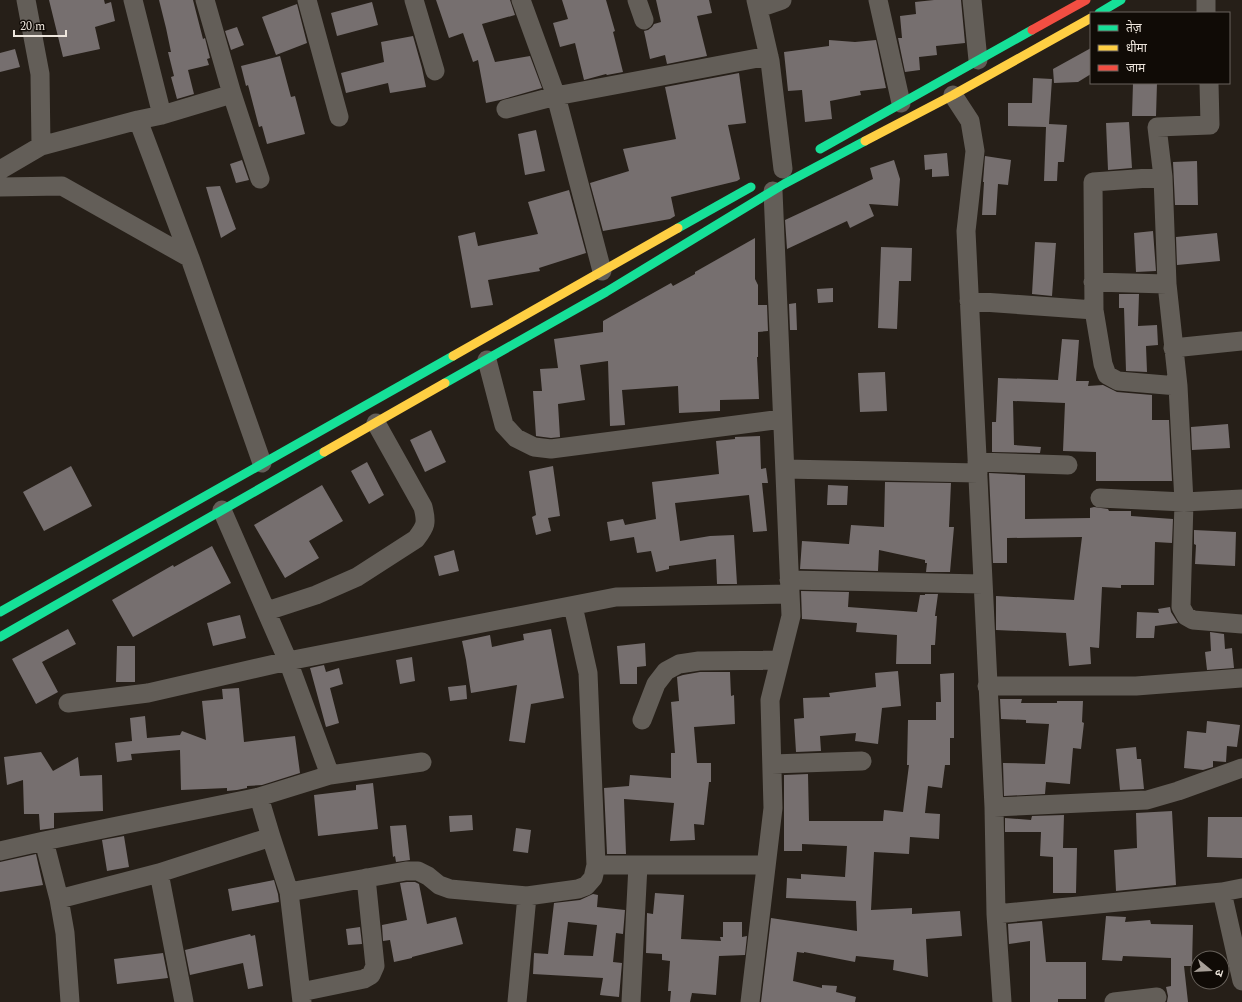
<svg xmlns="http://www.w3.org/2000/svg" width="1242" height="1002" viewBox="0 0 1242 1002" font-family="Spectral,'Noto Sans Devanagari',serif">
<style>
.building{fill:#766f6f;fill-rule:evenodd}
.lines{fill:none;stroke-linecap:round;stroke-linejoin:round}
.street{stroke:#635e58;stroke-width:19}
.fast{stroke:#16e098;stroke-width:9}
.slow{stroke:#ffcf43;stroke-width:9}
.jam{stroke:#f24e42;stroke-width:9}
</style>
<rect width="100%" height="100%" fill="#261f18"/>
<path class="building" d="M49 0H104L105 4 111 2 115 21 95 27 100 49 63 57Z
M159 0H193L203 39 205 38 210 58 207 59 209 65 188 70 194 94 177 99 171 77 174 76 168 52H171L166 28Z
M436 0H510L515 15 482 24 495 62 530 56 542 88 500 100 486 103 478 60 473 62 463 33 449 38Z
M562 0H606L615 31 613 32 623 72 607 75 606 74 584 80 575 43 560 47 553 23 568 19Z
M656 0H709L712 13 697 16 707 56 667 64 665 55 650 59 644 31 648 30 652 27 654 24 661 22Z
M934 0H961L965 43 936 46 937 55 919 57 920 70 905 72 898 38H902L900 16 916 14 915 2Z
M372 2 378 25 337 36 331 13Z
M297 4 307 43 276 55 262 17Z
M237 27 244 45 231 50 225 31Z
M413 36 422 68 426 87 390 93 388 83 346 93 341 73 384 62 381 42Z
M829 40 855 42 876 40 886 88 860 91 861 95 830 101 832 119 805 122 802 90 788 91 784 52 829 46Z
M1091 48V74L1078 82 1054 83 1053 69Z
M15 49 20 67 0 72V53Z
M280 56 291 97 295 96 305 134 267 144 262 126 259 127 248 85 246 86 241 66Z
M739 73 746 123 728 125 740 179 737 181 671 197 675 216 670 219 603 231 590 183 629 171 623 149 676 139 665 87Z
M1033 78 1052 79 1049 124 1067 125 1064 162H1058L1057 181H1044L1046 127 1008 126V103H1032Z
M1133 83H1157L1156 116H1132Z
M1129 122 1132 168 1108 170 1106 123Z
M536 130 545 171 525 175 518 134Z
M947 153 949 176 932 177V169L925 170 924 155Z
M985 156 1011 160 1008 185 998 184 996 215H982L984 182H983Z
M242 160 249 180 236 183 230 164Z
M894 160 900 179 898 206 869 204 874 216 850 228 847 221 787 249 785 220 873 179 870 168Z
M1197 161 1198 205H1175L1173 162Z
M220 186 236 229 221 238 206 187Z
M569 190 586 253 539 268 540 271 488 280 493 305 471 308 458 236 475 232 478 246 538 234 528 202Z
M1153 231 1156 271 1136 272 1134 233Z
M1217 233 1220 261 1177 265 1176 237Z
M755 238V279L758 285V305H767L768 331 758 332V357H757L759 399 720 400V411L679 413 678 386 622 390 625 425 610 426 608 361 580 365 585 400 558 404 560 437 551 438 536 436 533 391H542L540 369 558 368 554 339 603 332V321L671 283 673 286 695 274V272Z
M1035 242 1056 243 1052 296 1032 294Z
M881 247 912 248 911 281H899L897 329 878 328Z
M833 288V302L818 303 817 289Z
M1119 294H1139L1138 326 1157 325 1158 345 1146 346 1147 372 1126 371 1124 308H1119Z
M796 303 797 330H790L789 304Z
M1062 339 1079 340 1076 381H1089L1088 386 1103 385 1117 392 1152 395V420H1169L1172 481H1096V452L1063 451 1065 403 1013 401 1014 445 1041 447 1040 453 992 452V422H996L998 378 1058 380Z
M885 372 887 411 860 412 858 373Z
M1228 424 1230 448 1192 450 1191 427Z
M431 430 446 462 425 472 410 440Z
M760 436 761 469 766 468 768 483H762L767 531 753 532 749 495 675 503 680 541 710 536 734 535 737 584H717L716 559 669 566V569L656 572 651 551 637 553 634 537 610 541 607 522 623 519 625 525 656 519 652 482 719 474 716 441 735 439V437Z
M367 462 384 495 369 504 351 471Z
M71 466 92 506 44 531 23 492Z
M553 466 560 516 548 518 551 531 536 535 532 517 536 515 529 471Z
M989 473 1025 475V519L1090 518V508L1094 507 1108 509 1109 511H1131V516L1173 519 1172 543 1155 542 1154 585H1121V588L1102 587 1099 648 1090 647 1091 664 1069 666 1066 633 996 630V596L1074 600 1082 537 1007 538V563H993Z
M885 482 951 483 949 527H954L950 572H926L927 563H925V560L879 550 878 571 800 569 802 541 849 544 851 525 884 527Z
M322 485 343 521 309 541 319 558 285 578 254 525Z
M828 485 848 486 847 505H827Z
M1194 530 1236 532 1235 566 1195 564 1196 545 1194 544Z
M212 546 231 583 133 637 112 600 173 565 174 567Z
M454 550 459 571 439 576 434 556Z
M801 591 849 592 848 607 917 612 920 595H925V594H938L935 616H937L935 645H931V664H896L897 635 856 632 857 623 802 619Z
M1170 607 1171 612 1178 623 1155 626 1154 638H1136L1137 612 1159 613 1158 609Z
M240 615 246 638 213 646 207 623Z
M68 629 76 644 42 662 58 692 36 704 12 659Z
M551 629 564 698 531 704 525 743 509 741 517 685 471 693 466 660 462 641 490 635 492 647 524 640 523 634Z
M1210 632 1224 634 1225 649 1232 648 1234 668 1207 670 1205 652 1211 651Z
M645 643 646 666 637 667V684H620L617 646Z
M117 646H135V682H116Z
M412 657 415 681 400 684 396 660Z
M324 665 326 672 339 668 343 684 330 688 339 723 326 727 310 668Z
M898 671 901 706 882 708 878 744 855 741 856 733 820 736 821 751 796 752 794 719 804 718 803 698 830 697 829 693 876 687 875 673Z
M700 672H730L731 696 734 695 735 724 694 727 697 763H711V782H709L704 825 694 824 695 840 670 841 674 803 624 799 626 854H607L604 788 629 786 630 775 671 778V753H675L671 702 679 701 677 677 683 675Z
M954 673V738H950V765H945L942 788 928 786 925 813 940 814 939 839 910 837 909 854 874 852 871 910 912 908V914L960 911 962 936 926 939 928 977 893 970 894 960 856 956 855 962 804 952V953L797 952 793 981 822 988V985L837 986 836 992 856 997 855 1002H761L771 918 857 931 856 901 786 898 787 878 801 879V874L845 877 847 846 802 844V851H784V775L808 774 809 821H883L884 810 903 812 909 765H907L908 720H936V702H941L940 674Z
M466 685 467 699 450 701 448 687Z
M239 688 244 742 295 736 300 773 262 785 247 786V788L237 790 227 791V788L181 790 180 750 131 754 132 760 117 762 115 743 132 741 130 718 145 716 147 738 180 735 182 731 206 740 202 701 223 699 222 689Z
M1000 699H1022L1021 703H1057V701H1083L1082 722 1084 723 1081 749 1073 748 1070 784 1046 782 1045 794 1004 796 1003 763 1045 764 1049 724 1026 723V720L1001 719Z
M1207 721 1240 725 1237 747 1227 746 1226 762 1213 761V767L1203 770 1184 768 1187 731 1206 733Z
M1136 747 1137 759H1141L1144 789 1120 790 1116 749Z
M41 752 53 771 78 757 80 776 102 775 103 811 54 813V828L40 830 39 814H24L23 780 7 785 4 757Z
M373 783 378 829 318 836 314 795 356 790V785Z
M1172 811 1176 885 1116 891 1114 850 1137 848 1136 813Z
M472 815 473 830 450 832 449 816Z
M1064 815 1063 848H1077L1076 893H1053V857L1040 856 1041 832H1005V818L1031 820 1032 816Z
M1208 817H1242V858L1207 857Z
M406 825 410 860 396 862 395 856 393 857 390 826Z
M516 828 531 830 528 853 513 851Z
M124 836 129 867 107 871 102 840Z
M36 854 43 885 0 892V862Z
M274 880 278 894 279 902 232 911 228 889Z
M407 882H415L419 884 427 924 456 917 463 944 412 957V958L394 962 390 940 383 941 382 925 407 920 400 883Z
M655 893 684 895 681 939 721 941 720 937H723V922H742V937L747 936 745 955 719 956 716 995 692 993 690 1002H670L671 991H668L670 961 662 960V954L646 953 647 913 653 914Z
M593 894 598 895 597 907 625 910 623 934 616 933 613 962 622 963 619 997 600 995 603 978 533 974 534 953 548 954 554 903 580 900ZM568 922 597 925 593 956 564 955Z
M1106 916 1126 917 1125 922 1150 920 1151 924 1193 925 1192 966H1184L1188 1002H1167L1168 996 1166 987 1171 986V958L1123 956 1122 961 1102 960Z
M1042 921 1046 962H1086V999H1058V1002H1030V941L1009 944 1008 924Z
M360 927 362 944 348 945 346 929Z
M250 934 251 936 255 935 263 986 248 989 243 963 190 975 185 950Z
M163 953 168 978 117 984 114 959Z"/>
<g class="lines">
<path class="street" d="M26 0 40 74 41 146
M133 0 162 115 232 94
M205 0 232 94 260 179
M307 0 339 117
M414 0 435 71
M637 0 644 20
M756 0 770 61 783 169
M878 0 901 103
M972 0 978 60
M1206 0V13
M759 8 782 0
M1209 83 1210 125 1157 127 1163 177 1167 284 1178 386 1184 502 1181 607 1186 616 1193 620 1242 624
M953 95 970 121 975 151 966 231 994 807 996 914 1002 1002
M506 109 556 96 521 0
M162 115 138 120 190 258 262 463
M0 170 41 146 138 120
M1163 177 1093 182 1094 310 1103 364 1107 375 1118 381 1178 386
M0 187 62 186 190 258
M602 271 556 96 769 56
M1093 282 1167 284
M969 301 1094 310
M1173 348 1242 341
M487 360 504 425 516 438 534 447 551 449 782 419
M977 462 1068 465
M785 469 978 473
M1100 498 1184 502 1242 499
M222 510 288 661 616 597 790 594
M789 580 983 584
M573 606 588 673 596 865H766
M267 611 316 595 357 577 416 539C426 526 427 523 423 507L376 423
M987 686H1136L1242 678
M68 703 148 693 288 661 330 775 259 797 271 837 159 873 184 1002
M642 720 656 684 666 671 679 664 699 661 780 660
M772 764 862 761
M330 775 422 762
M994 807 1147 800 1178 791 1242 768
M271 837 289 892 302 1002
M44 841 59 899 65 933 70 1002
M0 851 44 841 259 797
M289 892 406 871H418L428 876 439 885 450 889 527 896
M1222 892 1242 888
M59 899 159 873
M996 914 1222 892 1242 981
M301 992 364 979 371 975 375 966 366 878
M517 1002 527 896 578 889 586 886 593 878 596 865
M631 1002 638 865
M750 1002 773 808 770 700 791 616 773 191
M1114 1002 1157 997"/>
<path class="fast" d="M1099 13 1121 0
M820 149 1032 30
M678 228 751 187
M445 383 606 292 784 184 865 141
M0 612 453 356
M0 637 324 452"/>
<path class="slow" d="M865 141 953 95 1091 18
M453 356 678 228
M324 452 445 383"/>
<path class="jam" d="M1032 30 1086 0"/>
</g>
<rect x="1090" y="12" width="140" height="72" fill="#100b06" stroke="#69635c"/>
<rect x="1098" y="25" width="20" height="6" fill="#16e098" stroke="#69635c"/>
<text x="1126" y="32" font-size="12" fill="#eee6dd">तेज़</text>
<rect x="1098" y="45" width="20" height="6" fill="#ffcf43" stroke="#69635c"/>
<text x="1126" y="52" font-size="12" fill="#eee6dd">धीमा</text>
<rect x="1098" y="65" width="20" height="6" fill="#f24e42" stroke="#69635c"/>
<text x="1126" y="72" font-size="12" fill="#eee6dd">जाम</text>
<g transform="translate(1210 970) rotate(108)"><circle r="19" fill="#100b06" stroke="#69635c"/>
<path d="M0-3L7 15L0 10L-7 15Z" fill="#a8a098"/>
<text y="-6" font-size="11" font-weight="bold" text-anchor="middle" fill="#eee6dd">उ</text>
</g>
<path d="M14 30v6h52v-6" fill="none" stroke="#eee6dd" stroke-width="2"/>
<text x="20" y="30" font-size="12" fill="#eee6dd" stroke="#100b06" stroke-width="3" paint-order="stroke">20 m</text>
</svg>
